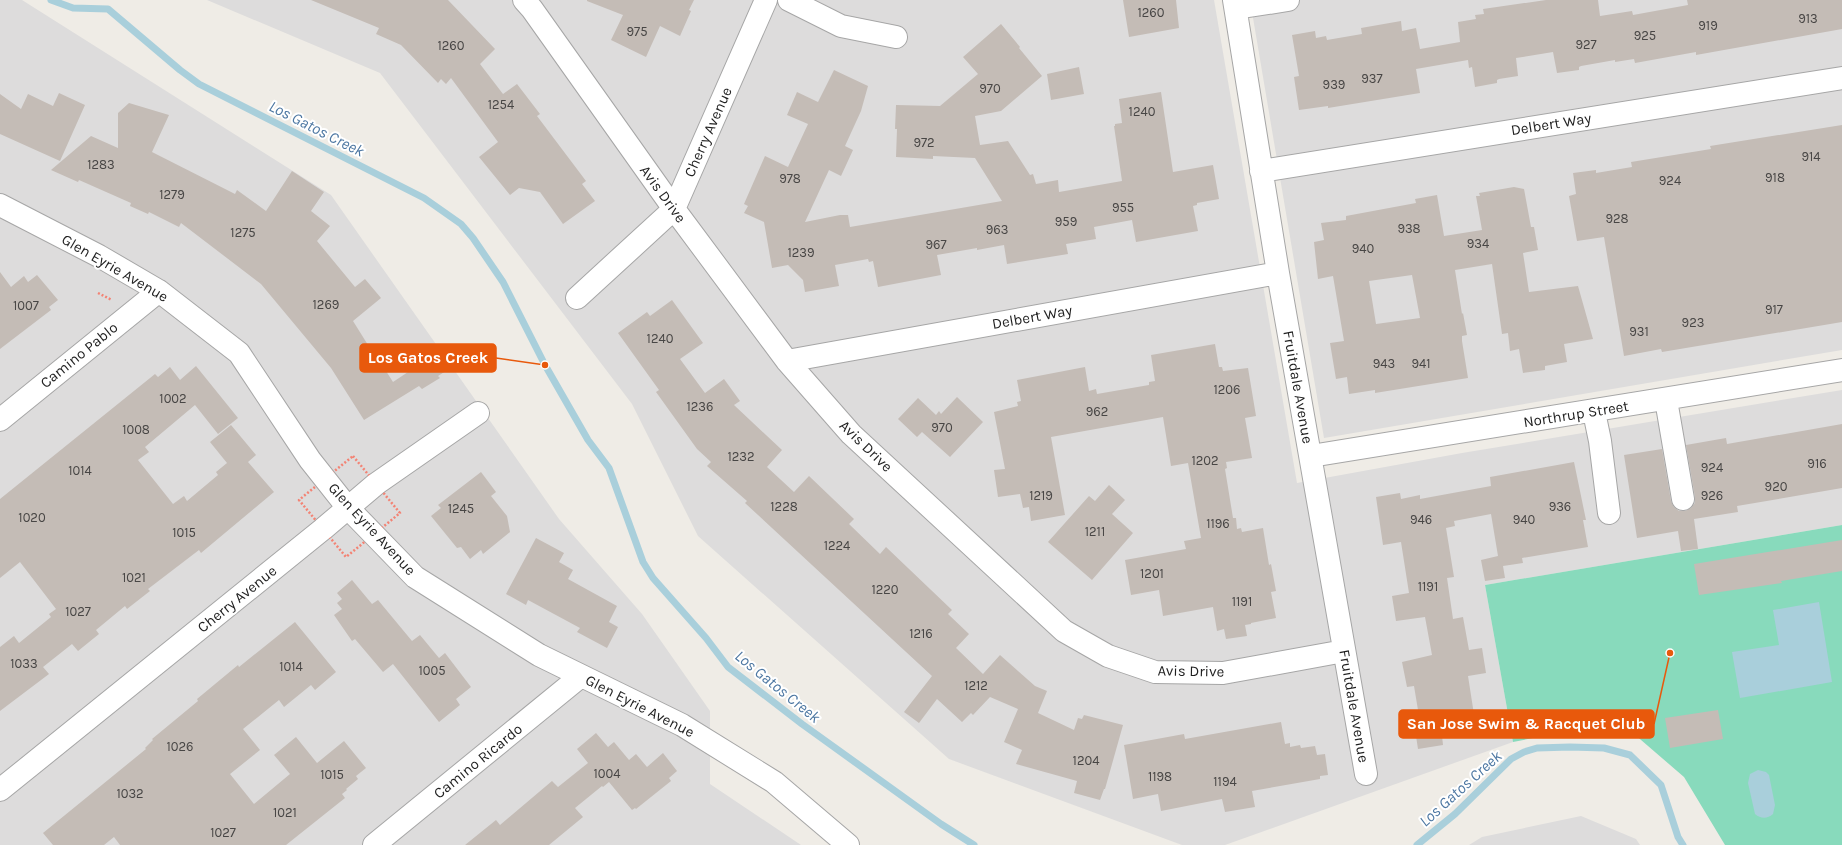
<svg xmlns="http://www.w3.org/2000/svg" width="1842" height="845" viewBox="0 0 1842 845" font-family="Karla,sans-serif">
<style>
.residential{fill:#dddcdc}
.pitch{fill:#88dabc}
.water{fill:#a9cfdb}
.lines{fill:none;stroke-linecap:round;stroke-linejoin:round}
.stream{stroke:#a9cfdb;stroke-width:7}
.building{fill:#c4bcb6;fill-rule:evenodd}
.minor-casing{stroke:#a6a6a6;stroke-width:24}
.path{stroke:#f38374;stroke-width:2.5;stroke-dasharray:2 2;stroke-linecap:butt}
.minor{stroke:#fff;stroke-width:22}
.labels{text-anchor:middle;stroke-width:4;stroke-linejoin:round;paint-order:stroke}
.number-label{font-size:13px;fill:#484645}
.street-label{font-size:15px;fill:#1f1f1f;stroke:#fff}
.water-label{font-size:16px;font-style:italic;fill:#4d77a2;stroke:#fff}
.leader{fill:none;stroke:#e8590c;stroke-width:1.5}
.callout-dot{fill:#e8590c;stroke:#fff;stroke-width:1.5}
.callout{fill:#e8590c;stroke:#e8590c;stroke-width:1.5}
.callout-label{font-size:16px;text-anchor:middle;font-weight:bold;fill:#fff}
</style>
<rect width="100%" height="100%" fill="#efece6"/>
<path class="residential" d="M0 0H22L331 195 559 519 642 614 710 711V784L801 845H0Z
M207 0H1214L1297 483 1462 453 1842 390V525L1485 585 1513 742 1225 845H1182L949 759 698 536 632 404 380 73Z
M1250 0H1842V350L1324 438Z
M1581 816 1636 839 1640 845H1469L1482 837Z"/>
<path class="pitch" d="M1842 525V845H1725L1684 777 1619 721 1513 742 1485 585Z"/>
<path class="water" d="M1819 602 1832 682 1740 698 1732 652 1779 645 1773 610Z
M1758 770 1766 772 1769 775 1775 805 1773 814C1767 819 1761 819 1755 814L1748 783 1750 774Z"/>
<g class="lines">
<path class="stream" d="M51 0 73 8 108 9 180 70 199 84 424 198 461 224 473 238 503 282 545 365 588 440 609 468 643 562 653 578 706 638 728 667 802 724 941 824 974 845
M1417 845 1455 814 1511 759 1524 752 1537 748 1570 747 1604 748 1630 755 1661 785 1678 837 1683 845"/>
</g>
<path class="building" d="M311 0H448L495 49 480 64 503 94 517 84 540 114 537 116 586 181 582 184 595 201 563 224 540 192 519 188 510 195 479 157 498 142 451 78 446 84 441 79 438 83 401 45 376 34 379 28Z
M587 0H694L689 10 691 11 680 36 660 26 646 57 611 40 623 15 587 1Z
M1123 0H1176L1179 28 1129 37Z
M1546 0H1598L1600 16 1632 11 1633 15 1688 5 1687 0H1842V29L1696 55V52L1635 63 1634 59 1615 62V60L1581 66 1579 67V70L1557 73 1553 52 1516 58 1518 76 1499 79 1497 80V83L1475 87 1472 67 1469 68 1468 60 1416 69 1420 93 1328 108V106L1299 110 1294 77 1299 76 1292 35 1315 31 1316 38 1326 36 1327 40 1362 34 1361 28 1401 21 1402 31 1416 28 1420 49 1460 42 1458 22 1476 19 1475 15 1484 14 1483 9Z
M1001 24 1020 47 1019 48 1042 76 1001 111 975 116 980 145 1008 141 1030 175 1033 174 1036 184 1058 180 1059 192 1122 181 1114 126H1115V124L1122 123 1119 99 1161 92 1173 172 1213 165 1219 199 1197 203V205L1193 206 1198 231 1136 242 1132 220 1094 227 1096 239 1066 244 1068 254 1007 264 1004 245 977 250V248L937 255 941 275 878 287 873 261 869 262 868 259 835 265 839 286 805 292 803 280 788 265 772 268 764 222 744 213 748 206 744 204 765 156 788 167 808 124 787 115 797 92 818 102 834 70 868 86 861 111 845 146 853 150 841 176 829 170 805 222 840 215H848L850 227 1002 201 975 158 933 156V159L896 157 897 129H895L896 105 940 106 978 74 963 57Z
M1079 67 1084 94 1051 100 1047 74Z
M59 93 85 105 60 161 0 134V94L21 109 28 94 53 106Z
M129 103 169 115 152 152 235 194 237 190 266 211 292 171 324 192 311 211 330 226 317 241 355 287 365 279 381 298 353 321 378 361 379 360 393 382 438 352 449 369 438 376 440 378 422 389 419 386 364 420 331 368 261 284 181 223 179 227 149 212 148 214 130 206 131 203 79 180 78 182 51 170 91 136 118 148V113Z
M1842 125V322L1662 352 1661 349 1624 356 1604 237 1577 241 1569 196 1576 194 1573 173 1596 170V173L1632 167 1631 162 1711 149 1710 146Z
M1514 187 1524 189 1531 227H1534L1538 250 1523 253 1529 292 1578 286 1593 339 1564 344 1567 362 1545 366V370L1523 373 1519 349 1510 351 1508 333 1502 334 1492 264 1455 270 1462 314 1463 313 1467 335 1462 336V341L1468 378 1375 393V390L1349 394 1347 377 1336 379 1330 343 1344 341 1333 276 1318 279 1314 242 1324 240 1321 223 1346 220V216L1416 203 1415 199 1437 195 1444 236 1482 230 1476 196H1480L1479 193ZM1412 275 1420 318 1376 324 1369 281Z
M0 272 11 287 24 276 28 282 37 275 58 300 49 307 51 310 0 349Z
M672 300 703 343 680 359 705 393 724 379 740 401 734 405 782 450 767 467 794 492 809 476 854 519 849 524 880 554 886 547 952 610 948 614 969 634 956 648 983 674 1000 655 1035 686 1047 691 1038 713 1074 730 1078 718 1082 719 1084 715 1123 725 1105 789H1104L1100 800 1074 793 1077 781 1016 764 1022 750 1004 742 1018 709 990 697 973 715 971 713 962 722 937 699 919 723 904 712 932 676 745 503 747 501 707 466 711 462 697 449 656 392 659 390 618 333 647 312 650 316Z
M1215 344 1219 367H1222L1223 371 1248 368 1256 416 1245 418 1252 458 1226 462 1227 468 1225 469 1233 518H1236L1237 529 1241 528 1242 532 1263 528 1269 565 1271 564 1276 591 1271 592 1276 618 1251 623V624L1245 625 1247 636 1226 639 1224 629 1217 631 1213 607 1163 616 1159 590 1131 595 1125 560 1186 549 1184 541 1201 538 1188 463 1171 466 1163 417 1051 437 1065 515 1031 521 1029 507 1023 508 1020 494 998 497 994 470 1005 469 994 412 1018 406 1017 402 1021 401 1017 380 1085 367 1089 391 1096 389 1097 394 1149 385V382L1155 381 1151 355Z
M196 366 238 418 218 434 195 405 145 447 149 452 138 460 173 504 184 496 187 501 218 475 216 472 227 463 210 442 231 425 256 455 248 462 274 492 201 553 199 550 148 589 150 591 127 609 125 606 96 630 99 634 78 651 72 644 43 667 49 674 0 711V647L14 636 19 643 51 617 49 614 56 609 20 562 0 578V499L155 374 158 377 170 367 180 380Z
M957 397 983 422 950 457 922 432 917 437 898 419 918 398 936 415 939 411 941 414Z
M1842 424V488L1737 506 1738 512 1694 519 1698 549 1681 551 1678 531 1637 538 1624 455 1662 449 1671 501 1674 507 1679 511H1685L1691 508 1695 503V497L1686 445 1726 438 1727 444Z
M1574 462 1586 520H1583L1588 547 1522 558 1523 563 1503 566 1505 578 1485 581 1481 560 1498 556 1491 514 1454 521 1455 526 1446 528 1454 577 1447 578 1453 619 1463 617 1469 650 1482 648 1486 673 1468 676 1475 721 1441 727 1443 745 1418 749 1414 723 1420 722 1414 686 1407 687 1402 662 1432 655 1425 617 1396 621 1392 596 1409 593 1401 542 1383 545 1376 497 1400 493 1401 499 1420 495V499L1491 486 1490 477Z
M481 472 496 492 491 496 507 516 510 532 483 554 481 550 470 559 461 547 457 548 431 516 441 508 438 505Z
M1109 485 1125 500 1112 514 1133 533 1092 580 1048 542 1089 496 1095 501Z
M536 538 564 553 559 562 573 570 568 579 617 606 609 622 618 627 607 648 577 632 580 628 528 600 526 605 506 594Z
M1842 540V571L1781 581 1782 583 1699 595 1694 564Z
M352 580 372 604 378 600 412 641 420 635 439 658 445 653 471 687 456 699 460 705 439 722 393 664 383 672 355 639 352 641 334 615 342 609 337 603 342 599 337 593Z
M295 622 336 672 315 690 311 685 284 707 279 700 243 729 260 750 230 774 254 804 290 774 274 755 296 737 317 763 344 741 366 768 356 776 358 779 346 789 347 790 342 794 345 798 286 845H120L114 837 104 845H53L43 833 146 749 145 748 153 740 152 739 198 701 197 699 238 665 239 667Z
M1718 710 1723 739 1670 748 1665 718Z
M1281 722 1285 744 1290 743V747L1300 745 1301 748 1315 746 1317 755 1325 754 1328 775 1320 776V779L1252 791 1255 807 1225 812 1222 799 1161 811 1158 794 1133 799 1124 745 1184 734 1185 739Z
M596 733 608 747 614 742 629 760 636 754 647 767 663 753 677 771 669 778 671 781 636 809 635 808 632 810 609 782 603 787 602 786 575 808 583 817 549 845H465L496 820 500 825 552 781 558 787 588 763 577 749Z"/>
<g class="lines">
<defs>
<path id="minor" d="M524 0 532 9 674 209 787 361 851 434 1064 631 1108 656 1155 672 1223 673 1344 651
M789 0 841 26 896 37
M1234 0 1278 273 1366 774
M1236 8 1288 0
M1261 171 1842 78
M0 205 99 256 159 291 239 353 310 460 348 508 415 577 539 655 682 725 774 782 848 845
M577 298 674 209 766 0
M787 361 1278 273
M1666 400 1683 499
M1594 412 1600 441 1609 513
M0 420 159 291
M1311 456 1842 370
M0 790 323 529 376 484 478 413
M374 845 581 676"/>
</defs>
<use href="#minor" class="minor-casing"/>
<path class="path" d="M98 293 112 300
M353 456 400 513 346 557 299 500Z"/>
<use href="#minor" class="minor"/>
</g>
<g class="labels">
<g class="number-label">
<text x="1151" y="17">1260</text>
<text x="1808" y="23">913</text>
<text x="1708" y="30">919</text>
<text x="637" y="36">975</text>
<text x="1645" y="40">925</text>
<text x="1586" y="49">927</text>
<text x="451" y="50">1260</text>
<text x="1372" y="83">937</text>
<text x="1334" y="89">939</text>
<text x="990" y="93">970</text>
<text x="501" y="109">1254</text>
<text x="1142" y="116">1240</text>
<text x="924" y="147">972</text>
<text x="1811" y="161">914</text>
<text x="101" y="169">1283</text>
<text x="1775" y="182">918</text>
<text x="790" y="183">978</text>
<text x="1670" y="185">924</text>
<text x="172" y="199">1279</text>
<text x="1123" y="212">955</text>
<text x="1617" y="223">928</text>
<text x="1066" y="226">959</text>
<text x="1409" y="233">938</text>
<text x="997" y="234">963</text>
<text x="243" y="237">1275</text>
<text x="1478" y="248">934</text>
<text x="936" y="249">967</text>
<text x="1363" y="253">940</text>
<text x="801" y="257">1239</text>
<text x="326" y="309">1269</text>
<text x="26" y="310">1007</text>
<text x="1774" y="314">917</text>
<text x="1693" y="327">923</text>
<text x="1639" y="336">931</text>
<text x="660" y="343">1240</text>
<text x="1384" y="368">943</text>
<text x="1421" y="368">941</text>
<text x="1227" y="394">1206</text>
<text x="173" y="403">1002</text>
<text x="700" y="411">1236</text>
<text x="1097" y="416">962</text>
<text x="942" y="432">970</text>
<text x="136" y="434">1008</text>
<text x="741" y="461">1232</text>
<text x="1205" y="465">1202</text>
<text x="1817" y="468">916</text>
<text x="1712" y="472">924</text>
<text x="80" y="475">1014</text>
<text x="1776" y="491">920</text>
<text x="1041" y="500">1219</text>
<text x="1712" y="500">926</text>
<text x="784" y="511">1228</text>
<text x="1560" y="511">936</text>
<text x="461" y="513">1245</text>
<text x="32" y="522">1020</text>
<text x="1421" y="524">946</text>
<text x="1524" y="524">940</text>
<text x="1218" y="528">1196</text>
<text x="1095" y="536">1211</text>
<text x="184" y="537">1015</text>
<text x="837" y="550">1224</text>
<text x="1152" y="578">1201</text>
<text x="134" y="582">1021</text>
<text x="1428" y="591">1191</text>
<text x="885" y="594">1220</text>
<text x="1242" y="606">1191</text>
<text x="78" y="616">1027</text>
<text x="921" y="638">1216</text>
<text x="24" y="668">1033</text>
<text x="291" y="671">1014</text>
<text x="432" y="675">1005</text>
<text x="976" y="690">1212</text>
<text x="180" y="751">1026</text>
<text x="1086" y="765">1204</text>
<text x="607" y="778">1004</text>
<text x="332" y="779">1015</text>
<text x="1160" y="781">1198</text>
<text x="1225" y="786">1194</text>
<text x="130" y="798">1032</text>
<text x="285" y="817">1021</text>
<text x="223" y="837">1027</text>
</g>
<g class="street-label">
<text transform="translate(1551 124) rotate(-9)" y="5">Delbert Way</text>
<text transform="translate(708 132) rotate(-66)" y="5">Cherry Avenue</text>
<text transform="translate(663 194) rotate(54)" y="5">Avis Drive</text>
<text transform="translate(115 268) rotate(30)" y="5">Glen Eyrie Avenue</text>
<text transform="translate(1032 317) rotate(-10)" y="5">Delbert Way</text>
<text transform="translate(79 355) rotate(-39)" y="5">Camino Pablo</text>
<text transform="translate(1298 387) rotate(80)" y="5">Fruitdale Avenue</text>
<text transform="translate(1576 414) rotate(-9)" y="5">Northrup Street</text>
<text transform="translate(866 446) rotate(44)" y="5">Avis Drive</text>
<text transform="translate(372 529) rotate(47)" y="5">Glen Eyrie Avenue</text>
<text transform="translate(237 599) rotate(-39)" y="5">Cherry Avenue</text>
<text transform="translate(1191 671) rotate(1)" y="5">Avis Drive</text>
<text transform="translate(640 706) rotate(27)" y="5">Glen Eyrie Avenue</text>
<text transform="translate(1354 706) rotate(80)" y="5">Fruitdale Avenue</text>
<text transform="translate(478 761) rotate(-39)" y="5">Camino Ricardo</text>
</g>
<g class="water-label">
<text transform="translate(317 128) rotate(27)" y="6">Los Gatos Creek</text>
<text transform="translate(778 686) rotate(39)" y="6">Los Gatos Creek</text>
<text transform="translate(1460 788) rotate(-42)" y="6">Los Gatos Creek</text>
</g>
</g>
<path class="leader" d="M545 365L496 358M1670 653L1654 724"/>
<g class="callout-dot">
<circle cx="545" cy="365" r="4"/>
<circle cx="1670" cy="653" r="4"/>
</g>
<g class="callout">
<rect x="360" y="344" width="136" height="28" rx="4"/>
<rect x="1399" y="710" width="255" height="28" rx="4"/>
</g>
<g class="callout-label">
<text x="428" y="363">Los Gatos Creek</text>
<text x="1526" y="729">San Jose Swim &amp; Racquet Club</text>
</g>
</svg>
